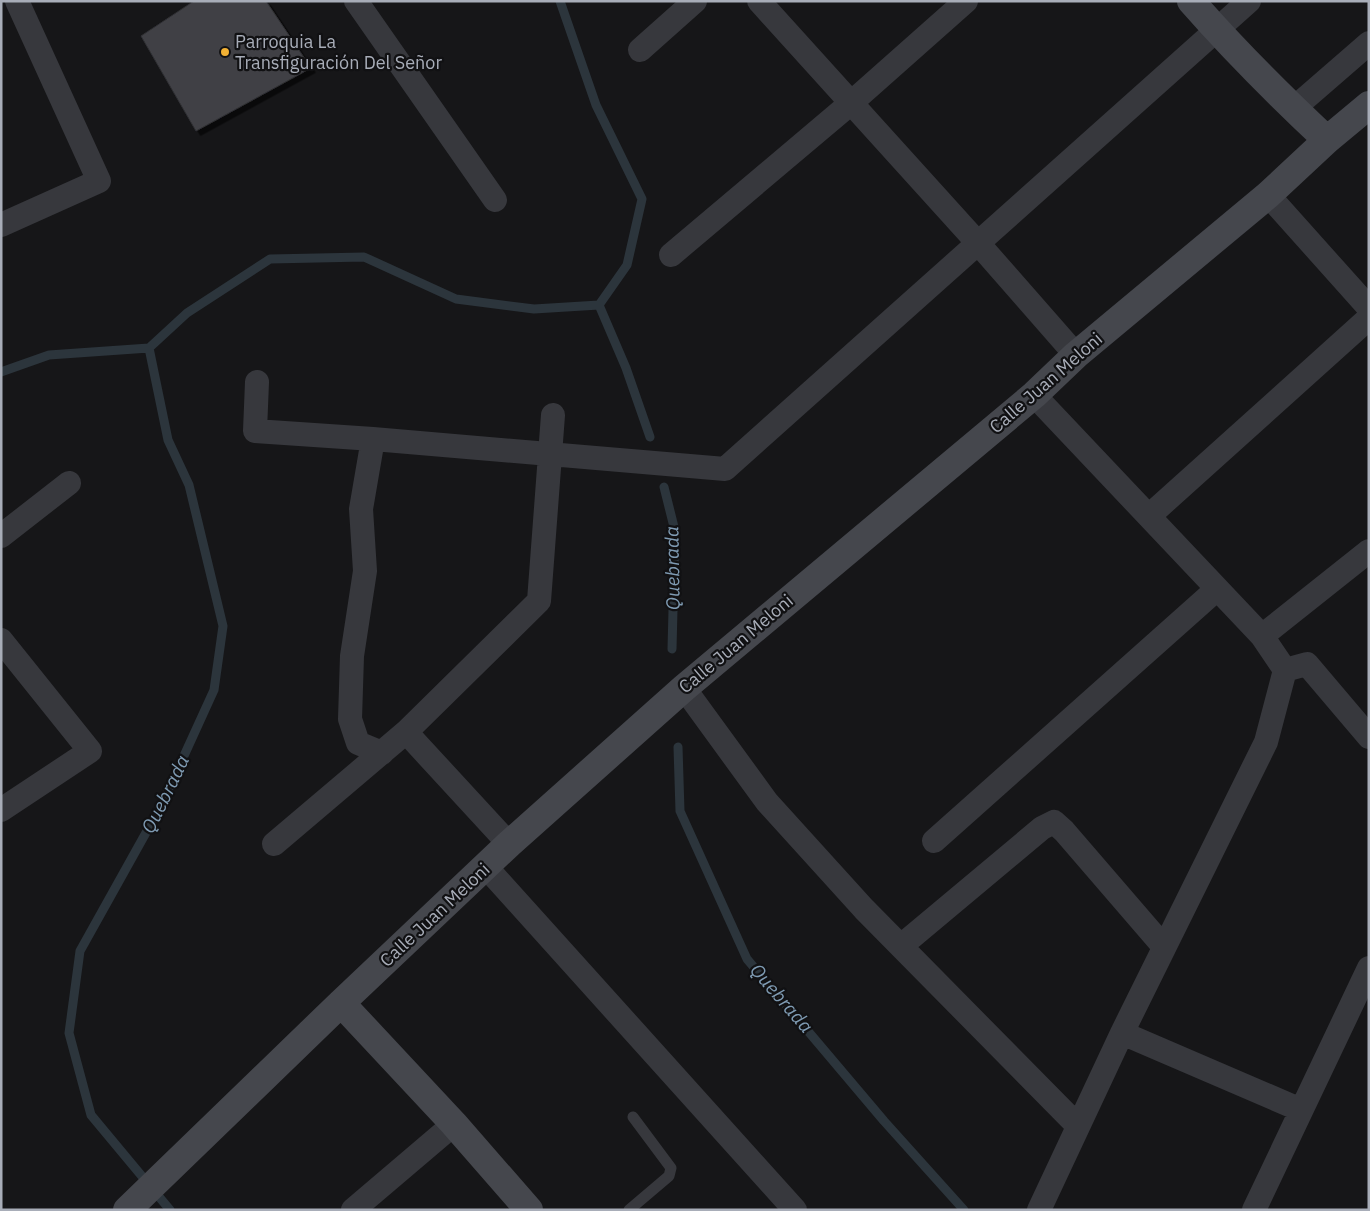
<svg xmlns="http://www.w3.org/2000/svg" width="1370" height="1211" viewBox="0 0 1370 1211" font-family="'IBM Plex Sans',sans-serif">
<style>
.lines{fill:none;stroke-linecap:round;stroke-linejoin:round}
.stream{stroke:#2c353c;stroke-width:9}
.building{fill:#404145;stroke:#303034;filter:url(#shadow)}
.lane{stroke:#37383d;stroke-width:11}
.street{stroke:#37383d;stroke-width:24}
.secondary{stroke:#45474d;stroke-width:28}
.poi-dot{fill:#f2b134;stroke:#111113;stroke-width:2}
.labels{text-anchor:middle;stroke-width:4.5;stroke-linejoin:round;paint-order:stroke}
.poi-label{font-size:18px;fill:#a8adb8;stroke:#111113;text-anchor:start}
.street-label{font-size:18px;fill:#a8adb8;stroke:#111113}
.water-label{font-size:19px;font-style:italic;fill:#7f9bb3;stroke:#111113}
</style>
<defs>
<filter id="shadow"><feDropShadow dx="4.5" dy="4.5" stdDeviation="0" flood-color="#0009"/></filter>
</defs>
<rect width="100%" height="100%" fill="#161618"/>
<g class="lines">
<path class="stream" d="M599 305 626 368 650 437
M149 348 168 440 189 485 223 626 214 690 162 804 80 951 69 1033 91 1115 170 1210
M1 372 49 355 149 348 187 313 270 259 364 257 456 299 534 309 599 305 627 265 642 199 596 105 560 1
M664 487 675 531 672 649
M678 747 680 811 747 959 884 1121 964 1210"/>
</g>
<path class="building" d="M194 1H266L311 68 196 131 141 36Z"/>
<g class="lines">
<path class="lane" d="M629 1210 669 1176 671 1168 633 1117"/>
<path class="street" d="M356 1 495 200
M759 1 977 242 1076 355
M640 50 695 1
M1293 109 1369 43
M1268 195 1369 308
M1 225 99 181 17 1
M671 255 851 103 966 1
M257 382 255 431 373 439 725 469 1249 1
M1034 395 1262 636 1285 670 1266 742 1122 1033 1039 1210
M373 439 361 509 365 571 352 656 350 719 358 743 382 753
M1149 516 1369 318
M1 536 69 483
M1262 636 1369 551
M1 640 90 751 1 810
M1285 670 1307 664 1369 737
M684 688 767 802 864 909 1078 1126
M406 732 509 844
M934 841 1217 589
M274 844 406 732 539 601 553 415
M486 867 795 1210
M901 946 1042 828 1054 822 1064 831 1164 947
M1122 1033 1301 1110
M353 1210 454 1124
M1254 1210 1369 968"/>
<path class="secondary" d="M1191 1C1234 50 1280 96 1327 140
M341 1003 454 1124 529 1210
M127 1210 341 1003 509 844 684 688 1034 395 1076 355 1268 195 1327 140 1369 105"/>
</g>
<circle class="poi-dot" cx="225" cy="52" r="5"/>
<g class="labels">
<g class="poi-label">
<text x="235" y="48">Parroquia La<tspan x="235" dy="21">Transfiguración Del Señor</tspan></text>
</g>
<g class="street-label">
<text transform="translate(1046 383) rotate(-41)" y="6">Calle Juan Meloni</text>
<text transform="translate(736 644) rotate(-40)" y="6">Calle Juan Meloni</text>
<text transform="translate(435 915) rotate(-43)" y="6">Calle Juan Meloni</text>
</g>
<g class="water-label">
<text transform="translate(672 568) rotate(-91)" y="7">Quebrada</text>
<text transform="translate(165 794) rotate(-64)" y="7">Quebrada</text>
<text transform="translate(782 998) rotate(49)" y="7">Quebrada</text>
</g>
</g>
<rect width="1370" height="1211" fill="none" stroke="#a8adb8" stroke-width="5"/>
</svg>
